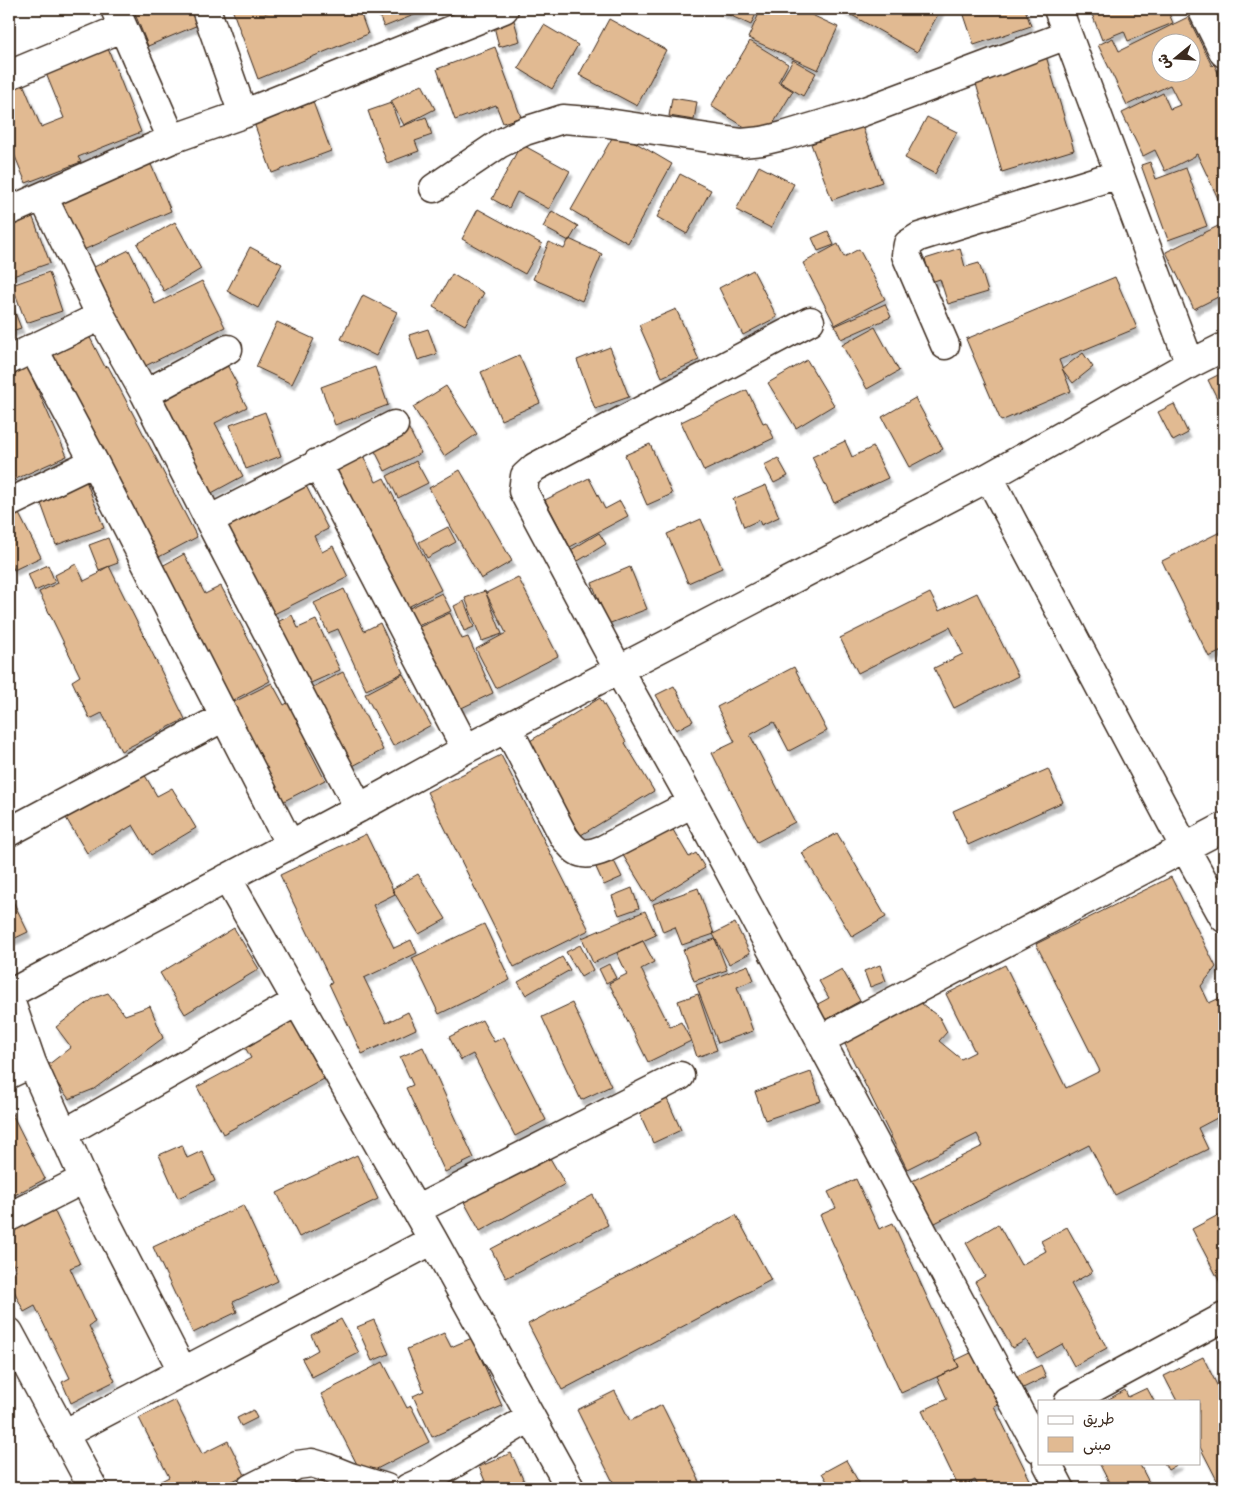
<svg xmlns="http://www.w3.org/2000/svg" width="1233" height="1497" viewBox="0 0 1233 1497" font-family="Kalam,'Playpen Sans Arabic',sans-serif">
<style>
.building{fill:#e1ba92;stroke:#3b2a1e;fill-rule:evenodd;filter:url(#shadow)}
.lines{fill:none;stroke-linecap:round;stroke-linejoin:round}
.street-casing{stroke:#3b2a1e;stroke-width:31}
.street{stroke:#fff;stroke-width:28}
</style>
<defs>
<filter id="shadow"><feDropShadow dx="3" dy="5.5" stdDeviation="1" flood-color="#0004"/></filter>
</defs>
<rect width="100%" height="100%" fill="#fff"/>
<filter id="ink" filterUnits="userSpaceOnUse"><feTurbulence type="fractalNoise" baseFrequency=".02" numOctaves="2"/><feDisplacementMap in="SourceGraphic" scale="10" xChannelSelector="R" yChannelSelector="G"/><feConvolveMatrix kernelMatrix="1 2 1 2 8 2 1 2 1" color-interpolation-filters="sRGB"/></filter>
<g filter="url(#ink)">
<path class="building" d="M133 9H191L198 25 148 46Z
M232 9H263L265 13 277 9H359L368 34 258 79Z
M376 9H429L384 27Z
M716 9H758L751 25Z
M761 9H799L838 27 818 70 748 38Z
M841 9H941L917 52Z
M962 9H1025L1031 26 974 45Z
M1090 9H1167L1173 23 1128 41 1124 31 1102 40Z
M513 17 520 41 499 47 493 22Z
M1188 17 1212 66 1214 64 1224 85V211L1197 154 1195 155V156L1165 171 1155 150 1143 156 1122 113 1163 93 1170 109 1180 105 1170 85 1127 105 1098 45 1113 38 1119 51ZM1160 42H1190V72H1160Z
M609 19 666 50 637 106 579 75Z
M544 25 578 45 552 89 518 68Z
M105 41 141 132 78 157 81 162 26 183 9 142V86L22 81 41 127 64 118 43 66Z
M750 41 788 64 778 82 793 91 764 139 711 106Z
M1043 46 1074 150 1002 172 971 67Z
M495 47 521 117 503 123 496 105 455 120 437 69Z
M793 60 816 73 803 96 780 82Z
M422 84 435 109 404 125 391 101Z
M672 98 697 102 694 120 669 116Z
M313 102 331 151 272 173 254 123Z
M391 103 400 127 426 117 432 135 415 141 419 151 387 163 368 111Z
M927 117 957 132 935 174 905 158Z
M862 126 882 182 832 200 811 144Z
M616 131 672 164 628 243 571 210Z
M521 144 570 171 549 209 517 192 509 208 492 199Z
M149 160 171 211 109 238V239L81 251 58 199Z
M1150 162 1156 179 1186 168 1207 226 1168 240 1141 165Z
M759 166 794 184 771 228 736 210Z
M680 174 711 190 687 234 657 217Z
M478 209 542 244 525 274 462 239Z
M552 211 578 226 569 241 543 227Z
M32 215 50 263 10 277 9 223Z
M175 222 201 269 164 291 137 244Z
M1224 223V294L1194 309 1166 252Z
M828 231 834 245 818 251 812 238Z
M569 239 602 254 582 301 533 279 549 242 564 249Z
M838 244 844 257 859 249 885 299 835 325 803 263Z
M250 247 282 264 258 308 227 291Z
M960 248 965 267 979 263 988 292 948 304 940 279 931 282 925 259Z
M129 250 155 304 202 281 225 327 139 369 90 269Z
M753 270 777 317 743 335 719 288Z
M49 272 62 311 26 323 12 285Z
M452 274 484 293 465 325 433 307Z
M1115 277 1137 328 1059 360 1071 391 1001 421 966 339Z
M363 295 397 312 376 356 341 339Z
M9 297 21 328 9 332Z
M885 304 891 317 841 339 835 326Z
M676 309 699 360 662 377 639 325Z
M277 322 314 339 292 384 256 367Z
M875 327 899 371 867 389 842 345Z
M85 328 105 367 108 366 197 537 157 558 47 347Z
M428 329 437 354 418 360 409 335Z
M610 347 629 397 595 409 577 360Z
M1083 353 1093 367 1073 383 1062 369Z
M519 355 540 403 501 420 481 372Z
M23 357 67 456 9 482V363Z
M807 360 834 405 796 428 768 383Z
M226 363 237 384 235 385 247 407 215 423 243 476 206 496 156 399Z
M375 367 388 405 335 425 321 387Z
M1224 372V412L1208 380Z
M446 386 477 434 444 456 413 407Z
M747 390 763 423 766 422 774 438 704 471 681 422Z
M915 398 943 449 909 467 882 417Z
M1174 404 1188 433 1173 441 1158 412Z
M265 412 281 456 246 469 230 425Z
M405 421 421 453 385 471 369 439Z
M845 441 852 457 873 447 888 478 834 503 812 457Z
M650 444 672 494 647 505 625 455Z
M359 448 376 482 384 478 441 590 402 610 329 463Z
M778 458 788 476 774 483 764 465Z
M416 461 428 483 398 498 387 476Z
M460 470 512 561 481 579 429 488Z
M85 478 104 528 56 545 38 495Z
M302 478 328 529 314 536 322 552 333 546 348 577 268 617 221 521Z
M589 478 605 509 620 501 628 516 570 547 545 500Z
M766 485 779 517 761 525 759 520 744 527 733 499Z
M17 510 41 557 14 570 9 559V515Z
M701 519 722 568 688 583 667 534Z
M448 527 456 542 427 558 419 542Z
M1224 530V650L1209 657 1162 561Z
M599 533 606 544 578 561 571 550Z
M108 538 118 563 99 570 89 545Z
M184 554 205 594 221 586 270 681 230 702 160 567Z
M76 564 84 581 98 574 97 573 109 566 185 719 121 751 102 713 90 719 72 681 80 676 39 592 58 583 55 575Z
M48 565 55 582 35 591 28 574Z
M630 567 647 609 608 624 592 583Z
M518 577 558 656 496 688 476 649 506 633 486 593Z
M344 589 364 631 380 623 403 673 366 690 338 629 328 633 314 603Z
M485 591 502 634 482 641 465 598Z
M442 593 451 611 411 629 403 611Z
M930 593 939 611 977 593 1018 676 954 708 934 668 963 654 950 627 858 673 840 638Z
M464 601 474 627 464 631 454 606Z
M450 613 462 639 468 637 493 693 453 712 415 629Z
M292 615 298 628 316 620 340 670 302 687 273 624Z
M794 667 827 731 789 751 774 722 750 735 795 822 757 842 712 753 735 742 717 707Z
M343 672 383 750 349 768 309 689Z
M403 674 431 725 393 746 365 694Z
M272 683 284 705 289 702 311 741 306 743 325 780 284 801 232 703Z
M674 686 693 721 676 730 656 695Z
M600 698 626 742 625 743 654 791 581 835 525 744Z
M501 755 589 930 514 967 427 792Z
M1048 769 1063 802 968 845 953 811Z
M143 772 157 796 172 788 196 828 151 855 133 825 87 853 66 818Z
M666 818 689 857 696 853 705 868 651 901 618 847Z
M837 833 886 917 852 937 802 853Z
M366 834 395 894 373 905 394 948 411 940 417 953 364 978 386 1023 408 1012 416 1029 362 1054 329 984 332 983 280 875Z
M611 855 622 877 604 885 594 863Z
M418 874 446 919 419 934 392 889Z
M1171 877 1216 967 1201 986 1209 1003 1224 996V1130L1217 1118 1198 1128 1208 1149 1115 1195 1089 1145 933 1224 912 1181 983 1146 977 1134 907 1169 842 1038 917 1000 940 1018 947 1032 939 1041 961 1059 975 1052 946 994 1005 965 1066 1088 1100 1071 1036 944Z
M632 888 639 908 619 915 612 896Z
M698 888 714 934 682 945 675 927 663 932 653 904Z
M9 893 28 932 9 941Z
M645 911 656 935 593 963 582 938Z
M735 923 750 953 729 964 713 934Z
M484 924 510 980 439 1014 412 958Z
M234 928 259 969 185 1014 160 973Z
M715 939 727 970 694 981 683 950Z
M643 941 654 962 641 969 670 1027 681 1022 691 1041 648 1062 609 983 627 974 617 953Z
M580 945 593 970 581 977 566 952Z
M562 957 570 970 526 995 518 982Z
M609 964 616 978 606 983 599 969Z
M748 965 754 980 737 987 753 1031 718 1043 696 985Z
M880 965 886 981 870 987 864 971Z
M842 969 860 1001 824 1021 816 1005 829 998 819 981Z
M108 993 125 1015 150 1006 163 1038 94 1089 69 1099 54 1079 48 1065 71 1047 56 1027 94 998Z
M698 994 717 1050 697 1057 678 1001Z
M281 1000 324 1079 223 1134 197 1087 251 1058 233 1026Z
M572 1003 611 1086 581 1100 542 1017Z
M482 1020 494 1042 504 1037 546 1120 515 1136 473 1054 461 1060 449 1037Z
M423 1047 474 1158 445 1172 406 1088 413 1085 400 1057Z
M811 1072 821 1101 765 1120 755 1092Z
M667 1099 681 1130 653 1143 639 1112Z
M9 1108 45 1179 9 1198Z
M182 1145 187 1158 202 1151 215 1181 178 1198 159 1155Z
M547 1153 565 1184 480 1231 463 1200Z
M357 1155 378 1199 299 1237 277 1193Z
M856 1179 879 1229 893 1223 959 1367 901 1393 820 1215 836 1208 828 1192Z
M593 1195 608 1225 506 1278 491 1249Z
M243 1205 278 1281 233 1302 237 1312 193 1333 153 1247Z
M52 1206 80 1264 70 1268 95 1322 89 1326 115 1381 71 1403 62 1382 70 1378 35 1306 24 1312 9 1280V1274L16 1270 9 1256V1226Z
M1224 1212V1285L1222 1286 1192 1229Z
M736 1215 771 1280 562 1390 528 1324Z
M998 1224 1021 1265 1046 1251 1041 1241 1067 1227 1092 1272 1071 1284 1107 1348 1074 1366 1062 1344 1037 1358 1026 1340 1012 1348 975 1282 985 1276 966 1243Z
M341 1319 359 1353 312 1377 302 1359 318 1350 311 1335Z
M374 1320 389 1354 372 1361 357 1327Z
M444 1333 451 1347 472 1338 502 1406 432 1437 413 1396 424 1391 407 1349Z
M985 1346 1010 1398 994 1406 1034 1488H979L975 1480 959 1488 922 1411 947 1399 937 1377 959 1367 956 1360Z
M1203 1357 1224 1399V1488H1221L1199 1445V1401H1177L1164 1376Z
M383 1362 407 1408 411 1406 429 1442 363 1476 321 1394Z
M1041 1365 1046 1377 1021 1389 1015 1377Z
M1147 1388 1154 1401H1105L1125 1390 1128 1397Z
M615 1391 630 1421 662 1405 703 1488H616L577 1410Z
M175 1400 202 1454 228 1441 245 1475 218 1488H147L169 1477 139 1418Z
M253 1410 257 1418 241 1426 237 1418Z
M511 1453 527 1488H488L479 1467Z
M846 1460 862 1488H831L822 1473Z
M1099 1463H1139L1152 1488H1112Z
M1164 1463H1180L1168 1470Z
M46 1483 48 1488H32Z"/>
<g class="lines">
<defs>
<path id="street" d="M115 9 172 139
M206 9 243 114
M1058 9 1190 364
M1202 9 1224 53
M9 75 122 28
M434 188 499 144 525 131 563 119 601 122 742 143 762 141 783 136 857 114 1067 35
M9 211 172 139 243 114 504 9
M101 316 145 394 209 520 359 808
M810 321 535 467 525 476 523 491 618 669 693 803 1039 1449
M945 345 906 255 908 244 919 237 1119 174
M33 348 94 462 290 845
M9 360 101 316 43 197
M145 394 228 349
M317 463 466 749
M989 477 1185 848 1224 918
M9 503 94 462
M209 520 394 425
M507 727 564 837C578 855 583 857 604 849L693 803
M9 832 224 717
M227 878 433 1240 570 1488
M9 994 359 808 466 749 989 477 1190 364 1224 347
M9 997 32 1063
M820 1040 1224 827
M9 1074 32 1063 84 1179 183 1372
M63 1134 298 1001
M416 1210 680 1076
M9 1217 84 1179
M9 1332 93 1488
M1069 1401 1224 1317
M64 1434 433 1240
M1047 1463 1060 1488
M251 1488 297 1465 312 1463 325 1467 350 1477 386 1488
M408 1488 430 1478 531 1417"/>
</defs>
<use href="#street" class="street-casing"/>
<use href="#street" class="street"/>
</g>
</g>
<rect width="1233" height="1497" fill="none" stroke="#fff" stroke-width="30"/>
<rect x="15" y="15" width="1203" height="1467" fill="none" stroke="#3b2a1e" stroke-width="2" filter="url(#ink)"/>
<rect x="1038" y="1400" width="162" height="65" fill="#ffffff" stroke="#b1aaa5"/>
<rect x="1048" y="1416" width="25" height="8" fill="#ffffff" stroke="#b1aaa5"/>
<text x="1083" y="1424" font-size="15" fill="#3b2a1e">طريق</text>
<rect x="1048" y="1437" width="25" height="15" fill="#e1ba92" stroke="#b1aaa5"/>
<text x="1083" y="1450" font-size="15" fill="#3b2a1e">مبنى</text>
<g transform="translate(1176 58) rotate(252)"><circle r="24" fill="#ffffff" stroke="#b1aaa5"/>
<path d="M0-4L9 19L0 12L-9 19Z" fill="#3b2a1e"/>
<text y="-8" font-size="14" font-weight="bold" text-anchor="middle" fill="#3b2a1e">ش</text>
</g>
</svg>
